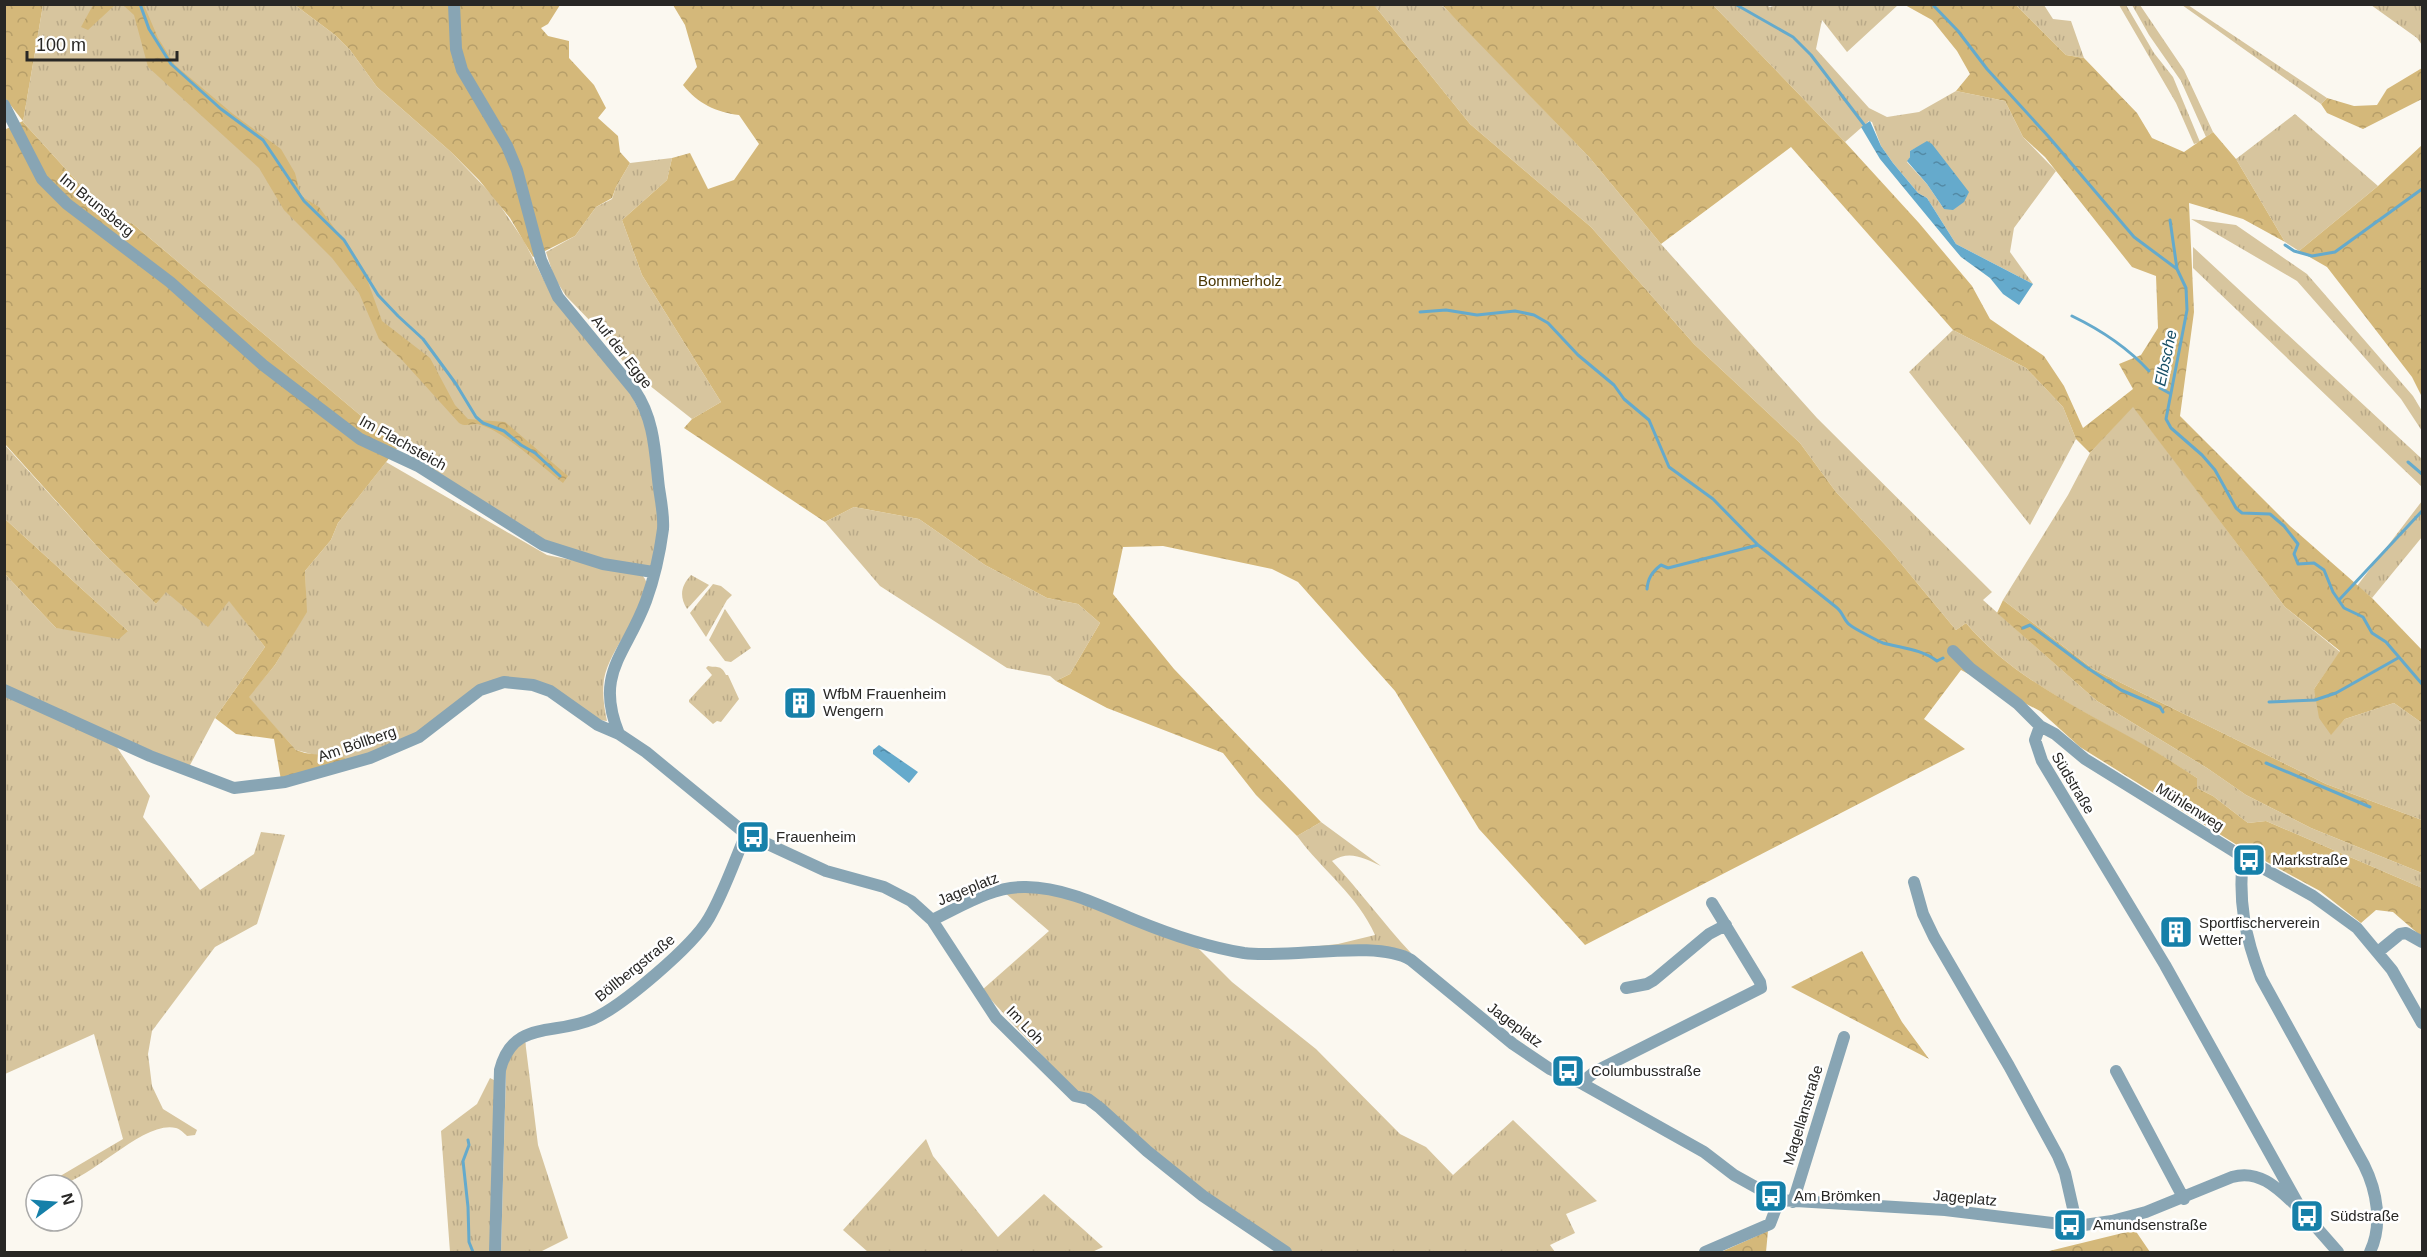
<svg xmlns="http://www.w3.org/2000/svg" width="2427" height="1257" viewBox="0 0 2427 1257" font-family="Helvetica,sans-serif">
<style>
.grass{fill:url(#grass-tufts);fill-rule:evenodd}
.forest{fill:url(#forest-crowns)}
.water{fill:url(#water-ripples)}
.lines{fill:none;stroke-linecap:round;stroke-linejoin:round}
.stream{stroke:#65aacc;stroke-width:3}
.street{stroke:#88a5b4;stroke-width:12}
.labels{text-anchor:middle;stroke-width:5;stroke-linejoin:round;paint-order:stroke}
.street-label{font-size:15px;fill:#282725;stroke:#fff}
.park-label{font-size:15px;fill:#4b3703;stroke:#fff}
.poi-label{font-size:15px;fill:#282725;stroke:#fff;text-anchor:start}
.water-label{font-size:16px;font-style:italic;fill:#154d65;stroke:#fff}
</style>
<defs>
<pattern id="grass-tufts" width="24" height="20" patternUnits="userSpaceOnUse" patternTransform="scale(1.5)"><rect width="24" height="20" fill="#d7c59e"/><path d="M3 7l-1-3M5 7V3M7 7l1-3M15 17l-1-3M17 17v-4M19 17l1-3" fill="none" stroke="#b9a988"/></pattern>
<pattern id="forest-crowns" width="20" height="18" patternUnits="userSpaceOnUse" patternTransform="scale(1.5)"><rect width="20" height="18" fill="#d4b87a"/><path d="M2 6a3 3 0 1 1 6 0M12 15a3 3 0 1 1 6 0" fill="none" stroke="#b69e69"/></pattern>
<pattern id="water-ripples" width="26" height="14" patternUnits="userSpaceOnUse" patternTransform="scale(1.5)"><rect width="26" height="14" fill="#65aacc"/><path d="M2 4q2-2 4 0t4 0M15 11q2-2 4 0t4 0" fill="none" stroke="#538aa5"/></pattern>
</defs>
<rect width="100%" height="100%" fill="#fbf8f0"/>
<path class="grass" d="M1764 4 1770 7 1781 4 1898 5 1847 52 1822 20 1816 49 1869 108 1887 117 1919 112 1956 91 2005 101 2023 137 2056 171 2014 228 2010 252 2033 284 1956 244 1927 198 1918 193 1893 163 1881 146 1872 122 1869 121 1845 142 1713 5ZM1916 148 1944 209 1927 184 1907 162 1910 157V151Z
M43 5H295L335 35 350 50 377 87 451 152 495 198 524 241 550 292 632 396 650 434 660 528 652 569 599 558 556 545 524 532 398 447 133 224 102 209 23 122Z
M1374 5H1441L1460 22 1589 157 1661 244 1817 418 1992 592 1983 600 2097 701 2207 768 2246 795 2311 828 2422 873V888L2266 821 2248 823 2213 796 2197 788V778C2181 768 2166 758 2150 749 2087 712 2014 680 1966 623L1956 630 1889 549 1836 492 1800 443 1694 344 1591 227 1470 124Z
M2016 5H2044L2053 19 2071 21 2084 58 2066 55Z
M2119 5H2126L2154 53 2173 77 2200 142 2194 144 2176 103Z
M2132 5H2140L2184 70 2213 132 2206 137 2181 81 2149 35Z
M2182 5H2188L2327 98 2321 104Z
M2371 5H2422V45L2417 38Z
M2295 114 2378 186 2299 251 2285 242 2236 159Z
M672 158 667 180 622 220 642 275 721 402 692 419 630 370 597 328 566 296 554 277 546 252 575 236 596 207 612 199 616 187 630 163Z
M2191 219 2236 225 2307 274 2413 396 2422 411V431L2401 399 2297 281Z
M2193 247 2422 459V487L2193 268Z
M1953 330 2026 368 2063 407 2076 439 2030 525 1909 372Z
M2133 406 2285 607 2340 652 2314 689 2331 734 2345 719 2394 703 2422 723V820L2326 784 2093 669 2003 600 2068 495 2090 453Z
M4 444 103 553 156 604 166 591 229 600 265 647 215 718 189 767 5 687V574L56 628 128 631 5 519Z
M386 462 547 555 641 574C645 578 647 581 646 586 643 616 610 648 604 679 602 693 604 707 607 721L599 720 555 690 493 682 417 734 346 763 296 750 248 697 275 665 306 612 305 571 331 540 338 523Z
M2422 501V537L2372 598 2357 586Z
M854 507 919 519 985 565 1047 598 1078 604 1100 623 1070 674 1056 681 1050 676 1007 668 880 586 825 522Z
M691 575 709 585 687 609C679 596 681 586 691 575Z
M713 584 721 586 732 595 727 600 706 637 690 613Z
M725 609 751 648 731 662 725 661 709 640Z
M708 666C716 668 721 664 726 675H728L739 699 721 722 717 721 713 724 689 702V700L712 675 706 668Z
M5 693 114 743 150 796 143 817 200 890 254 854 261 832 285 835 257 924 215 947 152 1031 148 1054 152 1086 163 1109 197 1130 195 1135 187 1136C184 1133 180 1129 176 1128 144 1120 93 1178 59 1185 55 1186 50 1185 45 1185L123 1139 94 1034 5 1074Z
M1321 822 1381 866C1363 858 1350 850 1332 861 1360 891 1383 923 1411 953L1385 948 1291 949 1338 944 1375 935C1358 896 1322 870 1297 836Z
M1004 892H1050L1196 946 1232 982 1316 1049 1400 1134 1426 1147 1453 1175 1513 1120 1597 1201 1566 1214 1575 1233 1550 1245 1555 1252H1290L1203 1193 1073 1089 982 990 1049 931Z
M525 1040 538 1145 568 1238 540 1252H501L506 1072 504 1069 510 1055Z
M490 1078 496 1081 490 1252H450L441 1131 477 1104Z
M926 1139 933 1156 998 1237 1044 1194 1103 1247 1092 1252H868L843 1230Z"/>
<path class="forest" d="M5 5H43L23 122 102 209 133 224 398 447 338 523 331 540 305 571 307 612 275 665 249 697 296 750 305 753 345 758V763L281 780 274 739 236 734 215 718 265 647 229 601 208 627 166 592 156 604 103 553 5 444 4 130 23 121 5 98Z
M93 5H144L158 38 175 65 233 114 281 149 295 173 301 196 319 207 340 236 367 279 382 321 430 358 455 405 468 419 505 422 568 476 563 483C541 466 506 433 481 425 473 422 467 428 459 423L402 360 379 339 359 293 332 258 284 210 259 168 148 67 134 15 123 5H115L88 30 81 27Z
M295 5H560L548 24 541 28 548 36 569 41V58L594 85 606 108 598 118 618 136 620 152 630 163 616 187 612 198 596 207 575 236 533 257 510 218 479 180 451 152 377 87 350 50 335 35Z
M673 5H1374L1470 124 1591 227 1694 344 1800 443 1836 492 1889 549 1956 630 1966 623C2014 680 2087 712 2151 749 2166 758 2182 768 2197 778V788L2213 796 2248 823 2266 821 2422 888V937L2393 912 2376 910 2361 923 2320 891 2245 850 2080 747 2040 711 1961 670 1924 719 1965 749 1585 945 1479 829 1395 691 1298 582 1272 569 1163 546 1123 547 1113 594 1174 669 1321 822 1297 836 1256 795 1223 753 1107 708 1056 681 1070 674 1100 623 1078 604 1047 598 985 565 919 519 854 507 825 522 684 428 692 419 721 402 642 275 622 220 667 180 672 158 690 153 708 189 734 180 759 144 739 115C716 112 698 104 683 85L697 67 685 25Z
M1442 5H1713L1845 142 1919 223 1972 286 1990 319 2044 356 2064 386 2083 428 2133 389 2119 364 2141 355 2158 328 2156 276 2132 267 2045 157 2023 137 2005 101 1956 91 1970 74 1957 51 1932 20 1905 5H2016L2066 55 2084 58 2137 113 2152 138 2184 152 2213 132 2236 159 2285 242 2243 219 2189 203 2194 312 2180 416 2290 526 2372 598 2422 650V723L2394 703 2345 719 2331 735 2319 718 2314 689 2340 651 2285 607 2133 407 2090 453 2076 439 2063 407 2026 368 1953 330 1791 147 1661 244 1589 157Z
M2422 68V99L2363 129 2327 113 2321 104 2327 98 2354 106 2377 105 2387 89Z
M2422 145V397L2412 377 2327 267 2299 251 2378 186Z
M5 519 128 631 119 639 56 628 5 574Z
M2003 600 2093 669 2326 784 2422 820V873L2311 828 2246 795 2207 768 2097 701 1997 613Z
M1862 951 1902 1022 1929 1059 1791 987Z
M2135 1230 2150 1252H2045Z
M1768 1231 1766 1252H1721Z"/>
<path class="water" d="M1870 121 1881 146 1893 163 1918 193 1927 198 1956 244 2033 284 2019 305 2003 294 1990 278 1961 257 1950 244 1880 159 1861 127Z
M1927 141 1932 144 1969 192 1964 202 1953 210 1944 209 1927 184 1907 161 1910 157V151Z
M879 745 918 772 909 783 873 754V750Z"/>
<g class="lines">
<path class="stream" d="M140 4 149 29 171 64 221 109 263 140 304 201 344 240 378 295 398 316 423 339 456 384 476 417 483 423 504 431 521 445 535 453 560 476
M1735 4 1793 37 1811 55 1865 126
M1932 4 1958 31 1987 69 2048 136 2134 237 2177 269 2186 288 2187 310 2166 419 2171 428 2202 455 2215 470 2236 508 2242 513 2270 514 2284 526 2298 544 2294 554 2298 564 2314 563 2324 570 2333 592 2344 608 2363 617 2372 633 2386 642 2422 684
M2170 220 2177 269
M2285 245 2294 251 2312 256 2335 252 2422 189
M1420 312 1446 310 1477 315 1515 311 1534 315 1548 323 1578 355 1614 385 1624 399 1649 420 1669 467 1713 499 1758 545 1836 607C1843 612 1844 621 1850 625 1853 628 1880 642 1883 643 1901 648 1922 649 1937 661L1943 658
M2072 316C2101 330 2127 347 2149 371
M2160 388 2169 393
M2408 462 2422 474
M1647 589C1648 578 1652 572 1661 565L1668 568 1758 545
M2339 600 2422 511
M2023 628 2030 625 2086 667 2121 690 2160 707 2163 712
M2269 702 2315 700 2336 693 2398 658
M2266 763 2370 807
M468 1140 469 1145 463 1161 468 1207 469 1242 473 1252"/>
<path class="street" d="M454 4 456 49 462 70 507 146 517 170 541 260 558 297 635 391C655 420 655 455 659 488 661 501 664 516 663 529 660 552 654 579 646 601 626 655 594 673 619 734
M4 105 42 179 67 204 170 282 263 365 360 439 418 466 543 545 603 564 653 572
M1953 651 1970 668 2018 704 2040 726 2055 734 2085 759 2243 857 2313 896 2357 928 2392 970 2422 1023
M4 690 150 756 234 788 285 782 370 758 419 737 480 690 504 682 533 685 550 691 598 725 619 734 646 752 746 834 826 871 884 887 911 901 932 920 996 1018 1075 1096 1088 1099 1100 1108 1147 1151 1203 1196 1286 1252
M2040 726 2035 740 2042 761 2165 965 2302 1211 2338 1252
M2243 857C2238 901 2245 937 2261 978L2364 1165C2377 1191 2383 1225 2370 1252
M1914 882 1923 914 1934 937 2009 1066 2058 1156 2065 1173 2077 1226
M932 920C962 906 992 886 1026 887 1066 888 1099 905 1135 920 1169 934 1207 947 1244 953 1290 959 1376 939 1411 960L1513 1044 1550 1069 1581 1083 1704 1152 1734 1175 1779 1200 1945 1210 2077 1226 2112 1221 2146 1212 2232 1177C2262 1168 2282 1193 2302 1211
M2378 952 2400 934 2406 933 2422 942
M1626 988 1647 984 1654 980 1709 934 1726 925
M2116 1071 2184 1199
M1581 1083 1596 1071 1761 988 1760 982 1712 903
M1793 1202 1844 1037
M495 1252 500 1070C513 1019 554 1036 593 1019 622 1006 693 946 709 918 724 892 734 862 746 834
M1705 1252 1770 1224 1779 1200"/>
</g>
<defs>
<symbol id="building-square" viewBox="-11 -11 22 22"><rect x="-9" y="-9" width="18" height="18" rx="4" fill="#1680a9" stroke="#fff"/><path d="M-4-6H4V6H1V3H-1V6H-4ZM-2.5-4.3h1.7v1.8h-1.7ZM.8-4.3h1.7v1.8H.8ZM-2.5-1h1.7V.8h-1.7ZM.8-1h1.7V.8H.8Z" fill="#fff"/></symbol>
<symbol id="bus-square" viewBox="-11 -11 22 22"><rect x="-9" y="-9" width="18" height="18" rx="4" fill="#1680a9" stroke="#fff"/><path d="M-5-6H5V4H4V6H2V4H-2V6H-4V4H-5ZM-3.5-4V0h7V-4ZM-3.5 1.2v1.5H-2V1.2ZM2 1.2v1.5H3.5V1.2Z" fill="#fff"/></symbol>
</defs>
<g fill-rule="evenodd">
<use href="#building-square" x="781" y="684" width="38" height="38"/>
<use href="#bus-square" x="734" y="818" width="38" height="38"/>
<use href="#bus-square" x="2230" y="841" width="38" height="38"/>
<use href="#building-square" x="2157" y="913" width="38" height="38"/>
<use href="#bus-square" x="1549" y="1052" width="38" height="38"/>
<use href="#bus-square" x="1752" y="1177" width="38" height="38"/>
<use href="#bus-square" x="2288" y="1197" width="38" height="38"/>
<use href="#bus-square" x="2051" y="1206" width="38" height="38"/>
</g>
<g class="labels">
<g class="street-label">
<text transform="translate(97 205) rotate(39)" y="5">Im Brunsberg</text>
<text transform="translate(622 352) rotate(52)" y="5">Auf der Egge</text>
<text transform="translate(403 443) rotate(29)" y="5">Im Flachsteich</text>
<text transform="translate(357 744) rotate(-19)" y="5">Am Böllberg</text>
<text transform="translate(2073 783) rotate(59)" y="5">Südstraße</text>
<text transform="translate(2190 807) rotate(32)" y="5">Mühlenweg</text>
<text transform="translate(968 889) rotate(-22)" y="5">Jageplatz</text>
<text transform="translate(635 968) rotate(-39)" y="5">Böllbergstraße</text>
<text transform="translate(1025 1025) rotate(46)" y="5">Im Loh</text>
<text transform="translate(1515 1025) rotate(37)" y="5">Jageplatz</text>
<text transform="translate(1803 1115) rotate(-73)" y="5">Magellanstraße</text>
<text transform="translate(1965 1198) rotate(5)" y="5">Jageplatz</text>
</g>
<g class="park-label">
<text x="1240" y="286">Bommerholz</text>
</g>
<g class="poi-label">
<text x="823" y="699">WfbM Frauenheim<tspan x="823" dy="17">Wengern</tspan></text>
<text x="776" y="842">Frauenheim</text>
<text x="2272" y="865">Markstraße</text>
<text x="2199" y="928">Sportfischerverein<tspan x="2199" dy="17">Wetter</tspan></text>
<text x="1591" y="1076">Columbusstraße</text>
<text x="1794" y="1201">Am Brömken</text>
<text x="2330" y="1221">Südstraße</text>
<text x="2093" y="1230">Amundsenstraße</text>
</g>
<g class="water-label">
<text transform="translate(2165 358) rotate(-78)" y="6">Elbsche</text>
</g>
</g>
<rect width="2427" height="1257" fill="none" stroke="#282725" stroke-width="12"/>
<g transform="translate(54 1203) rotate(74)"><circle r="28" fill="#ffffff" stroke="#a9a9a8" stroke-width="1.5"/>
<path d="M0-4.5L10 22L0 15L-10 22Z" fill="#1680a9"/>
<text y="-9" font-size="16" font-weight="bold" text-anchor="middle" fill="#282725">N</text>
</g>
<path d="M27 51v9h150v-9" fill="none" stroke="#282725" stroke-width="3"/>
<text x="36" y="51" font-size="18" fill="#282725" stroke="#ffffff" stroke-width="4.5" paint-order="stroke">100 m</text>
</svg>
